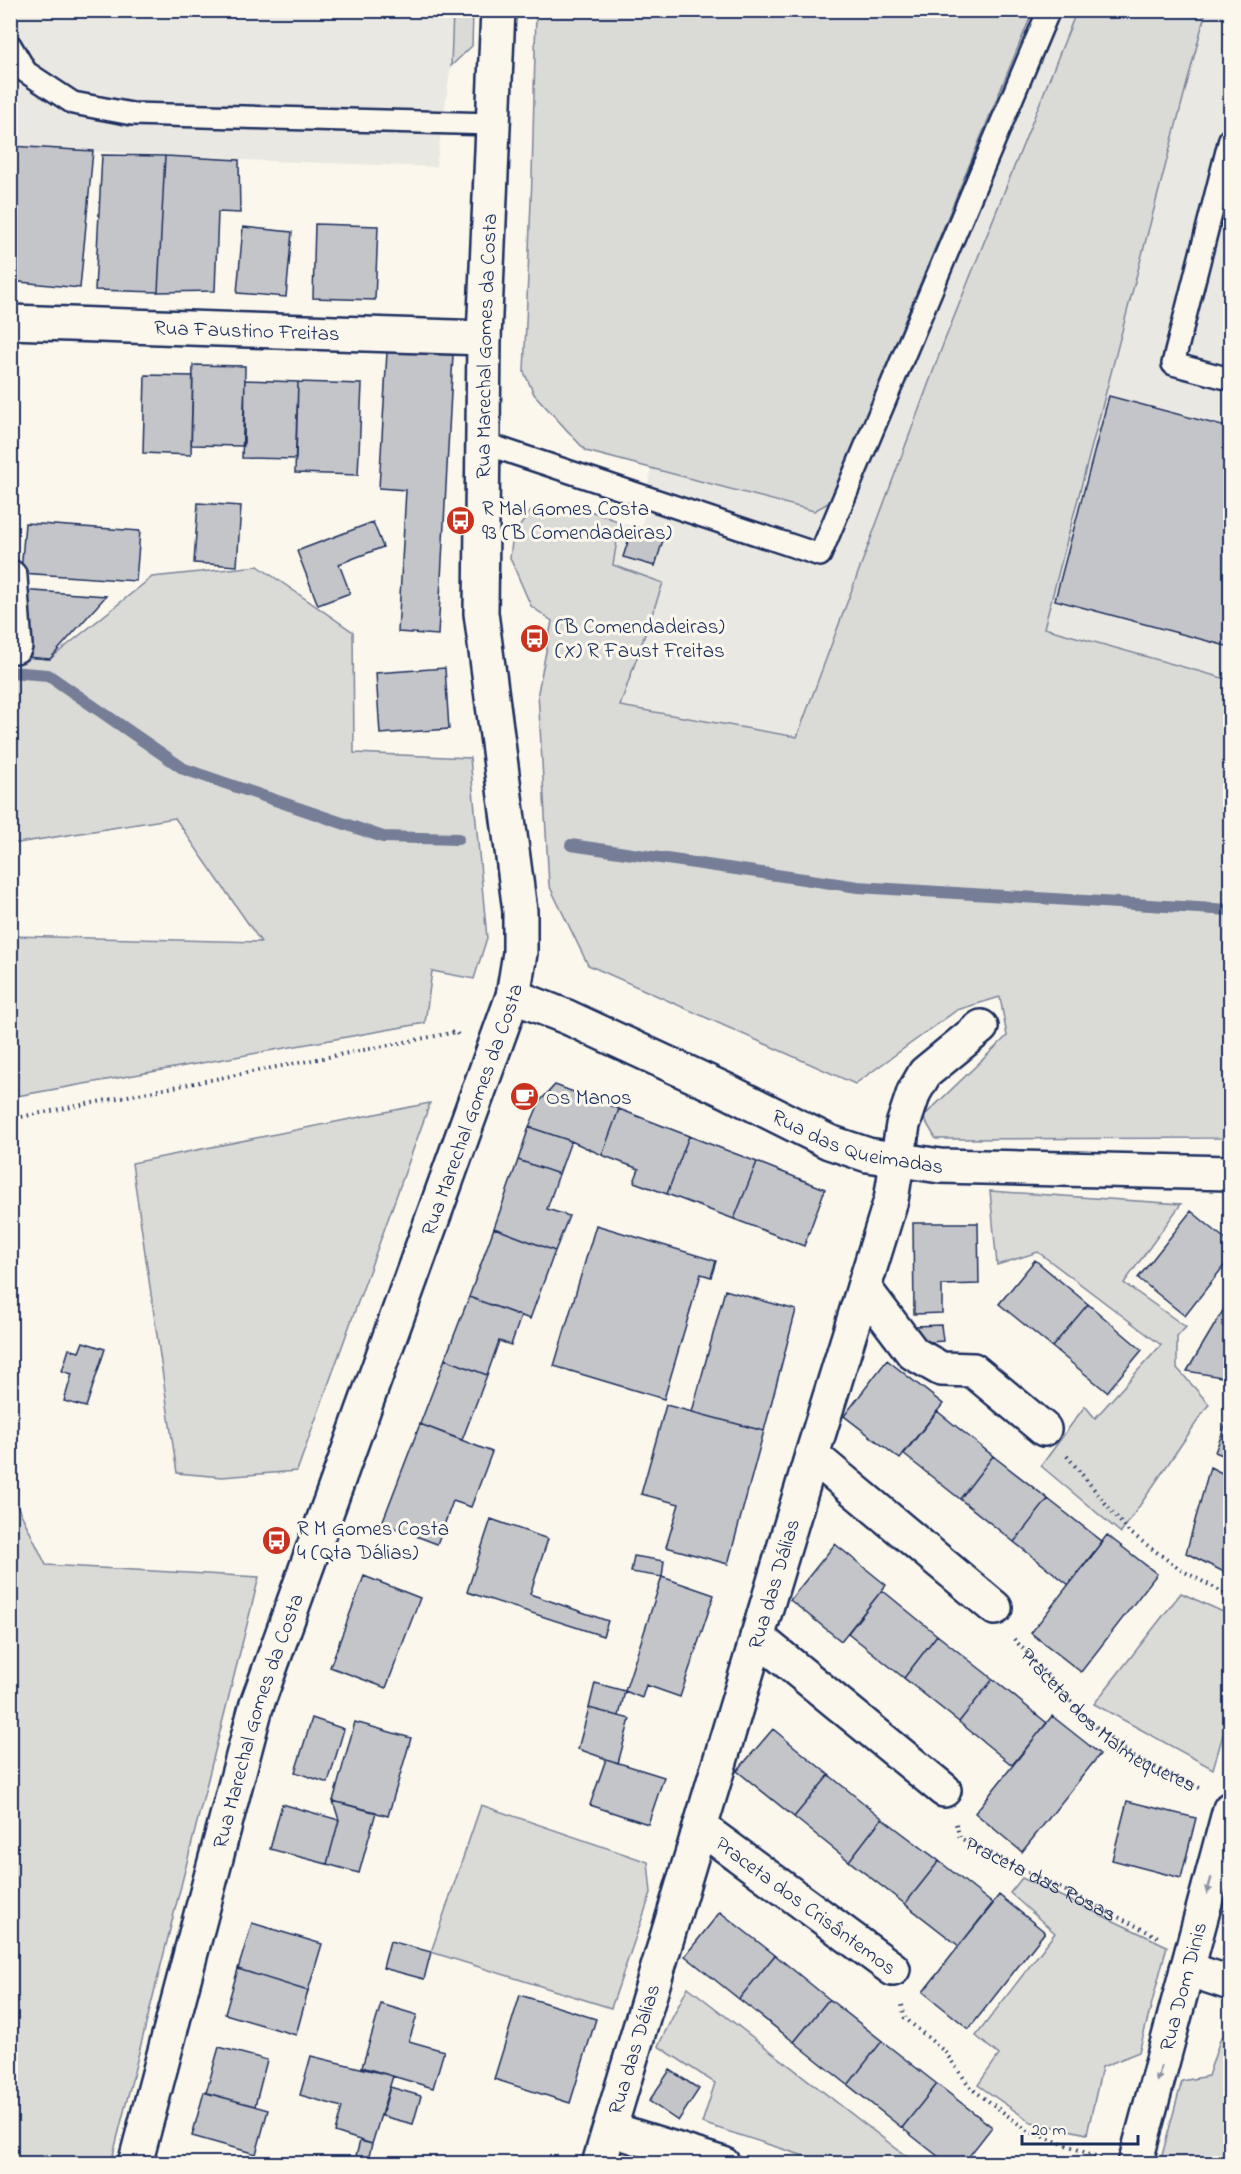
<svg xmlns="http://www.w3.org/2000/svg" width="1241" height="2174" viewBox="0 0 1241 2174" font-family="'Indie Flower',sans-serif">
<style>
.built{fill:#eae8e2}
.green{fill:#dadad7;stroke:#7a849a;stroke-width:1.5}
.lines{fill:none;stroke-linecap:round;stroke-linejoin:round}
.stream{stroke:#747e96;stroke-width:12}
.building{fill:#c3c5c9;stroke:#1b2f5e;stroke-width:1.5}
.service-casing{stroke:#1b2f5e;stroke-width:26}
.minor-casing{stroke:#1b2f5e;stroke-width:38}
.tertiary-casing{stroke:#1b2f5e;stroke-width:38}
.secondary-casing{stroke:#1b2f5e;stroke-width:38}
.path{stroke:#1b2f5e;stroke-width:4;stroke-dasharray:1.5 4.5;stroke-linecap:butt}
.service{stroke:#fbf7ec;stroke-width:21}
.minor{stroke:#fbf7ec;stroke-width:33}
.tertiary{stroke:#fbf7ec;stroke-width:33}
.secondary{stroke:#fbf7ec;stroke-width:33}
.oneway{fill:#8b93a5}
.labels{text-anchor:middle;stroke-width:6;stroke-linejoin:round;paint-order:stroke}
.street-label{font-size:21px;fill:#1b2f5e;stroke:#fbf7ec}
.poi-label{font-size:21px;fill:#1b2f5e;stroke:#fbf7ec;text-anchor:start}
</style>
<rect width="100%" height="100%" fill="#fbf7ec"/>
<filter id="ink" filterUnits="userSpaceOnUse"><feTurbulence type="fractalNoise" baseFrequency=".0167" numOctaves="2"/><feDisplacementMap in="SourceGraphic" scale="12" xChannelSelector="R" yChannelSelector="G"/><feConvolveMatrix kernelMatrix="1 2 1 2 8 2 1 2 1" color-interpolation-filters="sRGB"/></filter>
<g filter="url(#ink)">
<path class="built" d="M10 11H473L472 46 451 66 436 167 239 160 11 146Z
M570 11H1230V804L805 738 619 706 663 583 613 565 620 522 642 529 653 452Z"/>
<path class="green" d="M1077 10 1206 11 1044 628 1230 680V1138L936 1139 923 1117 1007 1036 1000 997 957 1010 855 1084 588 965 549 885 538 692 552 621 531 606 510 558 513 535 531 511 585 509 620 522 613 565 663 583 620 706 797 737 944 342Z
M453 11H473L472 46 451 66Z
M536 11H1033L830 502 814 511 586 451 534 394 524 372 532 177Z
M258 566 353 632 354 753 470 758 487 938 474 979 432 971 425 1023 11 1097V936L261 942 175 818 11 844V656L50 659 152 577Z
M430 1103 297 1471 222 1477 177 1473 132 1163Z
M990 1191 1181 1204 1124 1283 1186 1327 1177 1337V1368L1209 1404 1121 1533 1041 1466 1085 1406 1095 1418 1161 1345 1038 1252 997 1265Z
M11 1493 46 1565 259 1577 111 2163H11Z
M1181 1593 1230 1615V1711L1213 1769 1094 1704Z
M481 1805 648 1862 651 1893 611 2008 431 1952Z
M1022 1878 1167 1946 1139 2052 1102 2067 1087 2134 1031 2122 978 2085 999 2055 976 2036 1055 1933 1010 1893Z
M688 1987 915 2163H826L702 2123 715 2083 658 2046Z
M1221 2037 1230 2041V2163H1160L1182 2081 1208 2076Z"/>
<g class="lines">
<path class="stream" d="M10 672 48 675 184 769 383 837 458 839
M571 845 858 887 1230 910"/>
</g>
<path class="building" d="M239 10H336V14Z
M10 146 93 151 80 288 10 281Z
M102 155 165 156 158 292 95 290Z
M165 156 239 160 240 213 218 212 215 291 158 292Z
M315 224 378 226 375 300 313 298Z
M243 227 292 232 286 297 237 293Z
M387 352 453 355 438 635 398 632 406 490 379 488Z
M193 365 245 366 244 446 191 445Z
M145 375 193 376 191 455 143 453Z
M245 380 298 382 296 459 242 458Z
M298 382 362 384 358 475 295 473Z
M1109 396 1230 428V647L1055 600Z
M198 503 241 506 237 566 194 563Z
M373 522 383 547 339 564 350 593 318 605 297 551Z
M25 523 140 531 136 581 21 573Z
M633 526 664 537 655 566 623 557Z
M19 590 106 596 50 659 14 656Z
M445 668 449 729 380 734 376 673Z
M555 1085 619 1109 602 1155 571 1141 529 1127 540 1101Z
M619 1109 689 1136 667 1194 634 1182 639 1169 602 1155Z
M529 1127 571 1141 559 1174 518 1160Z
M689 1136 757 1162 734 1219 667 1194Z
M518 1160 559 1174 547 1209 569 1216 555 1251 494 1228Z
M757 1162 825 1189 804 1246 734 1219Z
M1191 1211 1230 1243V1258L1185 1316 1138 1278Z
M913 1223H978L979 1284 942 1285V1313L914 1314Z
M596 1225 716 1261 711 1277 701 1274 664 1399 554 1366Z
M494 1228 555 1251 530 1319 469 1297Z
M1035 1260 1088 1304 1052 1347 999 1304Z
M725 1290 796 1310 764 1431 692 1412Z
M469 1297 521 1316 511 1345 499 1341 487 1375 445 1359Z
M1088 1304 1142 1350 1107 1392 1052 1347Z
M1224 1309 1230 1311V1361L1221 1377 1187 1371Z
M941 1325 943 1341 916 1343 915 1326Z
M83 1342 105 1349 86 1407 64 1401 72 1374 62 1371 69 1349 79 1352Z
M445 1359 487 1375 462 1440 420 1424Z
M887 1360 943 1404 900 1459 844 1416Z
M666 1405 764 1431 728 1564 666 1547 679 1504 641 1494Z
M937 1411 993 1456 960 1499 903 1454Z
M1230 1413V1458L1215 1452Z
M420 1424 492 1452 471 1507 453 1501 437 1544 382 1523Z
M993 1456 1048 1499 1014 1542 960 1499Z
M1210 1467 1230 1477V1575L1186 1553Z
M1048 1499 1103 1542 1069 1585 1014 1542Z
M491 1519 548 1539 530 1594 608 1621 603 1636 467 1592Z
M1107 1535 1157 1574 1081 1672 1031 1633Z
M835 1544 886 1585 841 1641 790 1600Z
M634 1556 664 1561 662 1577 631 1572Z
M364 1576 420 1598 386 1688 330 1667Z
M662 1577 714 1595 680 1697 646 1685 642 1698 625 1691Z
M882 1590 937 1635 904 1678 848 1633Z
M937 1635 993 1679 959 1722 904 1678Z
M993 1679 1047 1723 1012 1765 959 1722Z
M595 1683 625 1691 619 1716 589 1708Z
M589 1708 630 1719 618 1763 578 1749Z
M1052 1716 1100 1754 1022 1852 975 1813Z
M312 1718 344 1729 328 1783 295 1772Z
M355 1722 411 1738 388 1816 333 1801Z
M773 1729 829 1775 794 1817 737 1771Z
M606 1759 664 1777 648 1824 590 1805Z
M829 1775 882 1818 849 1861 794 1817Z
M333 1801 376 1812 359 1873 327 1864 339 1820Z
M1127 1801 1196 1818 1181 1878 1112 1860Z
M282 1804 339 1820 327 1864 270 1849Z
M882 1818 939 1861 905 1904 849 1861Z
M939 1861 993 1904 959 1946 905 1904Z
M999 1895 1045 1932 969 2029 923 1992Z
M720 1912 775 1955 739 1999 685 1956Z
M1230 1919V1950L1223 1948Z
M252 1923 322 1944 308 1991 238 1969Z
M390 1941 431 1952 424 1979 383 1968Z
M775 1955 829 1999 794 2042 739 1999Z
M238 1969 308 1991 296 2035 225 2014Z
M520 1995 596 2019 570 2103 494 2079Z
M829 1999 882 2041 848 2085 794 2042Z
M381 2004 417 2015 409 2041 444 2051 433 2088 362 2067Z
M882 2041 937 2084 902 2128 848 2085Z
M219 2047 267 2060 255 2106 206 2093Z
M311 2056 393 2076 372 2144 335 2132 342 2107 300 2095Z
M670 2070 699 2089 678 2121 649 2101Z
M937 2084 992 2127 963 2164H948L902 2128Z
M390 2087 421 2096 413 2124 382 2116Z
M204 2092 268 2110 256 2154 192 2136Z
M360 2141 372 2144 367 2164H354Z"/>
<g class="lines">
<defs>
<path id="service" d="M10 45 26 72 73 103 132 114 493 124
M1230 139 1173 364 1230 379
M483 443 820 555 1049 10"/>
<g id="minor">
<path id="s3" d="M10 322 484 338"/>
<path d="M10 577 15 646"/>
<path d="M864 1288 913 1353 941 1369 973 1370 1044 1429"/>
<path d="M812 1455 995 1608"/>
<path d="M757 1637 944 1790"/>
<path id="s4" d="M700 1827 893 1969"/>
<path d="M1187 1969 1230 1983"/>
<path d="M610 2129 723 2164"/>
<path id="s5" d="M599 2164 812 1455 891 1200 903 1125 914 1092 925 1073 981 1027"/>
<path id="s6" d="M1135 2164 1230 1809"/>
</g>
<g id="tertiary">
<path id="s7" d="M513 996 567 1017 725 1090 829 1142 868 1155 940 1166 1230 1173"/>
</g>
<g id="secondary">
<path id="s8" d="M135 2164 256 1707 513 996 520 953V911L481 613 484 338 498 10"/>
</g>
</defs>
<use href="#service" class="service-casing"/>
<use href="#minor" class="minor-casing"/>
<use href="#tertiary" class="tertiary-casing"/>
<use href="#secondary" class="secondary-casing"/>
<g class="path">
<path d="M10 1119 456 1032 460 1038"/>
<path d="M1067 1456 1128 1531 1181 1570 1230 1596"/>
<path id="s1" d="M1014 1639 1090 1722 1135 1758 1200 1788"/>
<path id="s2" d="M956 1824 960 1838 1158 1937"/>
<path d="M902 2005 905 2018 945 2052 971 2088 1028 2131 1101 2158"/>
</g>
<use href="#service" class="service"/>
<use href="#minor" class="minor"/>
<use href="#tertiary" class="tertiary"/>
<use href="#secondary" class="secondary"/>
</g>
<defs><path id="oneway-solid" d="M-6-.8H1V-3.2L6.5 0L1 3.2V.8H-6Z" transform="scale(1.5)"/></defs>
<g class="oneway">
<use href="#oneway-solid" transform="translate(1209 1886) rotate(106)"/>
<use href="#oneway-solid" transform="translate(1159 2074) rotate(105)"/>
</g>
</g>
<defs>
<symbol id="bus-disc" viewBox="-11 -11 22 22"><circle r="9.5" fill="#c8321e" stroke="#fbf7ec"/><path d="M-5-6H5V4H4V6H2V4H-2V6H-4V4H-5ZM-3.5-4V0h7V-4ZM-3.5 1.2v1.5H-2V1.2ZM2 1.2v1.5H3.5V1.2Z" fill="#fff"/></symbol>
<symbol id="cafe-disc" viewBox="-11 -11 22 22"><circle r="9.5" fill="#c8321e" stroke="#fbf7ec"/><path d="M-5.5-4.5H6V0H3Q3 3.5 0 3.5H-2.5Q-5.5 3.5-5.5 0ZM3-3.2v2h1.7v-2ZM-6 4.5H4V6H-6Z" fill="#fff"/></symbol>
</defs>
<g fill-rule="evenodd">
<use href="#bus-disc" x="444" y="504" width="33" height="33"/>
<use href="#bus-disc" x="518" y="622" width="33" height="33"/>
<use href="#cafe-disc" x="508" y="1080" width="33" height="33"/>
<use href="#bus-disc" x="260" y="1524" width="33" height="33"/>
</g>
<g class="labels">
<g class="street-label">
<text dy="7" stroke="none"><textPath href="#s3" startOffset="237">Rua Faustino Freitas</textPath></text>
<text dy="7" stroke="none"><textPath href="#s8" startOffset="1882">Rua Marechal Gomes da Costa</textPath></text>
<text dy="7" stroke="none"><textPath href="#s8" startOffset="1108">Rua Marechal Gomes da Costa</textPath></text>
<text dy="7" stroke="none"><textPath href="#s7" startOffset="376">Rua das Queimadas</textPath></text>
<text dy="7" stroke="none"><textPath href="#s5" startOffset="606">Rua das Dálias</textPath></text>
<text dy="7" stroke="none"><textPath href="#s1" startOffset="126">Praceta dos Malmequeres</textPath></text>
<text dy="7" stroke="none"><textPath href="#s8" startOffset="460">Rua Marechal Gomes da Costa</textPath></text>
<text dy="7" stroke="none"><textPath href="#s2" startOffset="105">Praceta das Rosas</textPath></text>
<text dy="7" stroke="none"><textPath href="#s4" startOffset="132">Praceta dos Crisântemos</textPath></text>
<text dy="7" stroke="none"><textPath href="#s6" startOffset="184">Rua Dom Dinis</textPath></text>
<text dy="7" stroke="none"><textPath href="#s5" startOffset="120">Rua das Dálias</textPath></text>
</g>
<g class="poi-label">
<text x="482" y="515">R Mal Gomes Costa<tspan x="482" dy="24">93 (B Comendadeiras)</tspan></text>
<text x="555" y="633">(B Comendadeiras)<tspan x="555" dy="24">(X) R Faust Freitas</tspan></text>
<text x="546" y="1104">Os Manos</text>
<text x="297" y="1535">R M Gomes Costa<tspan x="297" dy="24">4 (Qta Dálias)</tspan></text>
</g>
</g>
<rect width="1241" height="2174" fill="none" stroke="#fbf7ec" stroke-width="36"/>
<rect x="18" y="18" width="1205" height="2138" fill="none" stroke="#1b2f5e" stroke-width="2" filter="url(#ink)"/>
<path d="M1022 2135v9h116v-9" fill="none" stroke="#1b2f5e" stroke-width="3"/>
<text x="1031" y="2135" font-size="18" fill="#1b2f5e" stroke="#fbf7ec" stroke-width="4.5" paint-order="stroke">20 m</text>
</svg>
